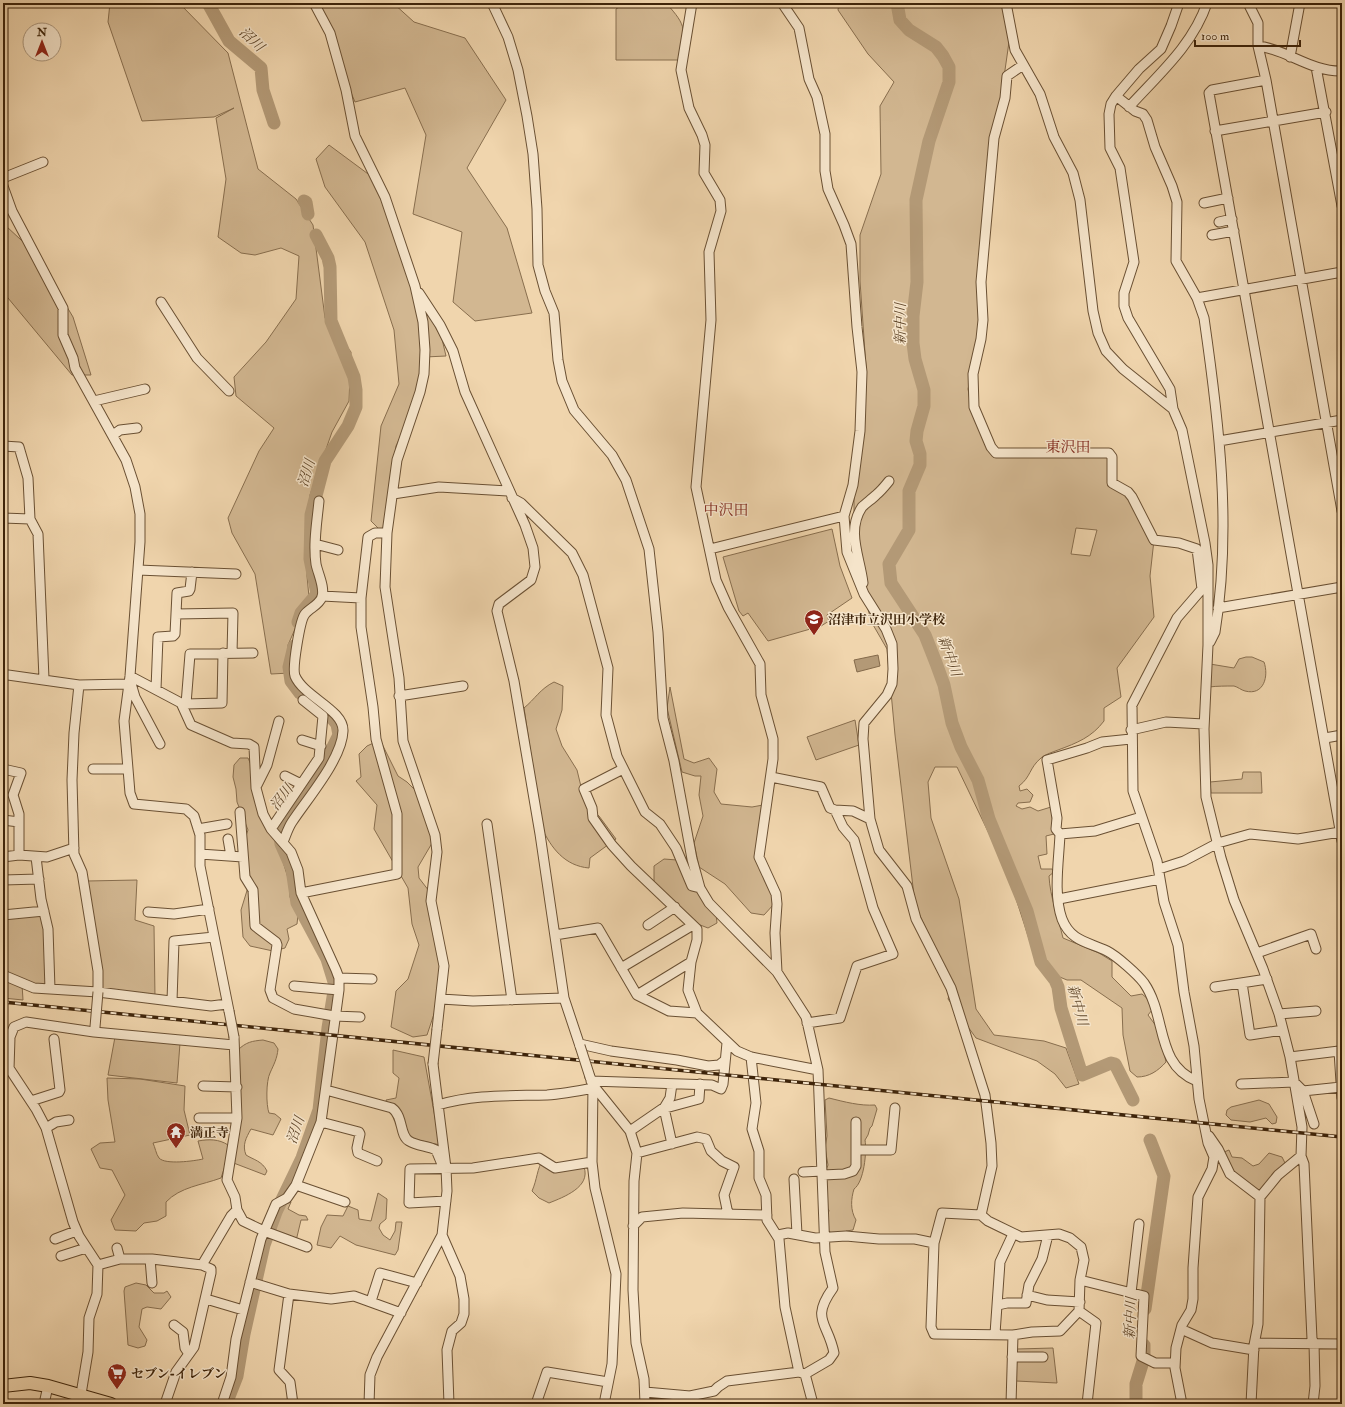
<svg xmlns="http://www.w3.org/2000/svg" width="1345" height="1407" viewBox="0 0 1345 1407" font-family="'IM FELL Double Pica','Noto Serif JP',serif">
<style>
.green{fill:#d2b791;stroke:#886e4e;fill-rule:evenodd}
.water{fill:#b39976;stroke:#846a4b}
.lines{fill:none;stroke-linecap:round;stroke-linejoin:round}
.river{stroke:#b39976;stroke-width:13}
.minor-casing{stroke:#6a5033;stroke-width:11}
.major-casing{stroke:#3e240a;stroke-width:14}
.minor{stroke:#f5e4ca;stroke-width:9}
.major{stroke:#f0d5ad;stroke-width:12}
.rail-casing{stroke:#3e240a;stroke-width:3.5}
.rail{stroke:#f5e4ca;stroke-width:2;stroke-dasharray:6;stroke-linecap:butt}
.minor-bridge-casing{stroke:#6a5033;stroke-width:11;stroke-linecap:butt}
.minor-bridge{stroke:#f5e4ca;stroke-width:9}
.labels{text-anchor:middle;stroke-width:3;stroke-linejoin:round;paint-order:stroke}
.poi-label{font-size:13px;font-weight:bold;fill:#3e240a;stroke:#f5e4ca;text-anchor:start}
.water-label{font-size:14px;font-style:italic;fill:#61472a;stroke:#f5e4ca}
.quarter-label{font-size:15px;fill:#7a1f14;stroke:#f5e4ca}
</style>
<rect width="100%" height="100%" fill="#f0d5ad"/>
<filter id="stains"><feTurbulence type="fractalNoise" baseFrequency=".005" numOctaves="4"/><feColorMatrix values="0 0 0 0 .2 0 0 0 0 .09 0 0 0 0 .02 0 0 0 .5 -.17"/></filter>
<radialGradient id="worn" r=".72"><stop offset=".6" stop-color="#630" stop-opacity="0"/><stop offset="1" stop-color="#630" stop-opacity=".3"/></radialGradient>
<path class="green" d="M110 3H179L228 53 258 169 296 199 313 225 325 318 351 352 349 401 332 432 310 495 307 576 309 597 288 645 290 673 271 674 255 574 232 533 228 518 259 451 274 428 236 396 234 377 266 342 296 299 299 256 281 248 255 255 241 253 218 237 226 179 216 118 234 108 214 117 142 121 108 22Z
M313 3H393L414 22 465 38 506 100 467 168 507 228 532 313 475 321 453 302 462 232 413 214 426 135 405 88 355 102Z
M625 3H666C688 27 685 30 680 60H616V9Z
M839 3H1002L1011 28 992 161 983 320 968 389 971 406 995 455 1109 453 1114 483 1128 492 1154 540 1150 576 1154 617 1117 668 1121 697 1104 708V721C1092 737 1077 743 1058 750 1053 752 1046 754 1041 758 1029 768 1031 777 1019 786L1020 791 1027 789 1033 795 1030 802 1018 803 1016 806 1022 809 1030 807 1038 811 1051 807 1054 834 1046 836 1047 854 1038 856 1041 869H1052L1054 872 1049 876C1050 897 1058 917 1063 938L1099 953 1112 961V977L1131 996 1142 994 1148 999 1152 1010 1148 1015 1159 1030 1166 1062C1158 1071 1149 1077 1137 1077L1130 1071 1123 1035 1122 1008 1081 980H1067L1050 973 1040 964 1031 945 1007 871 957 767H935L928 782 931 818 959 899 976 1009 994 1035 1044 1041 1066 1048 1079 1084 1066 1088 1055 1074 1037 1061 976 1038 948 999 951 988 915 904 895 735 887 649 872 623 855 565 848 531 854 525V496L866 367 860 281V235L881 174 880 106 894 82 868 54 838 10ZM1076 528 1097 530 1090 556 1071 554Z
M329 145 379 182 416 291 442 339 446 356 425 357V387L396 446 383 533 371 521 381 426 399 384 394 330 365 242 325 187 316 159Z
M6 226 34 252 73 317 91 375H72L3 292V227Z
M832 529 840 566 852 598 827 615 829 621 821 626 768 641 748 613 743 616 739 611 723 557Z
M1246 657H1252L1264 662C1269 676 1264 696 1245 691 1241 690 1238 687 1234 686 1226 686 1217 686 1209 687L1210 664 1234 668 1239 659Z
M554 682 563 686 562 710 556 729 562 746 577 770 585 803 599 816 616 839 590 858 589 868C565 866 551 848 542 828L524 708C535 699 540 689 554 682Z
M670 687 684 759 694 763 709 758 717 769 714 792 721 804 752 807 763 805 760 858 775 892 774 904 764 915 751 913 725 884 699 867 694 843 703 816 699 795 701 776H695L682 772 667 708Z
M855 720 859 745 816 760 807 737Z
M380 740 398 776 407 782 421 796 435 838 418 867 419 878 429 891 443 972 438 1002 427 1035 413 1037 391 1027 396 991 408 979 419 945 412 924 408 888 374 829 377 805 356 781 361 777 359 754 367 746Z
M240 758H248L253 769 267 822 283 849 284 865 289 881 290 897 298 915 297 924 287 929 289 939 285 948 273 951 250 946 243 937 241 910 249 884 241 850 248 830 237 802 236 789 233 777 234 765Z
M1243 772H1261L1262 793H1211L1210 782 1242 779Z
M664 859 677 860 716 913 717 923 708 928 695 923 654 881V866Z
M137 880 135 920 154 926 155 998 100 990 87 881Z
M43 912 50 988 22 984 23 1000 3 998V916Z
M115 1037 180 1043 177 1083 108 1075Z
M263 1040 274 1043 278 1049C277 1059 274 1064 270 1073 266 1081 266 1105 269 1113L275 1114 281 1119 273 1135 251 1129C246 1138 242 1145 246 1155 254 1160 262 1161 267 1171L265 1175 231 1162 238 1050C246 1042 252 1041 263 1040Z
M393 1050 424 1057 440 1145 409 1138 387 1104 386 1100 396 1098 399 1078 393 1073Z
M107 1078 140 1079 185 1086 184 1110 190 1135 153 1143C155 1147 156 1154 159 1158 165 1165 194 1161 203 1159L198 1141C209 1139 219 1139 228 1145L226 1163 221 1178C202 1185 180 1187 166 1202V1216L157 1221 144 1223 136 1231 115 1230 111 1220 125 1195 112 1170 100 1168 91 1149 100 1143 115 1142 108 1100Z
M829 1098C845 1102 860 1106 875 1105L877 1109 872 1126 870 1128 868 1135 865 1140C867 1152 864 1182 854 1189 851 1199 850 1210 856 1220L853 1230 846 1231 845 1233 834 1234 828 1231 827 1220 829 1210 827 1209 825 1173 828 1165 825 1148 827 1136 825 1100Z
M1259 1100 1269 1104 1277 1117 1276 1123 1272 1124 1266 1118 1250 1122 1231 1120 1226 1115 1227 1110 1231 1107Z
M1229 1150 1232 1157 1242 1158 1253 1166 1259 1164 1269 1153 1282 1157 1285 1163 1260 1194 1247 1185 1227 1164 1224 1152Z
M543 1159 549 1165 584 1167C591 1187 564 1197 549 1203L539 1198 532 1191C537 1180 537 1169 543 1159Z
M378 1193 387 1199 386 1219 380 1224 379 1228 383 1235 390 1240 395 1231 396 1222H402L398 1250 395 1255 356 1245 340 1236 331 1248 317 1245 321 1227 327 1215 343 1216 348 1206 358 1210 359 1219 371 1221Z
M291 1202 288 1209 299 1215 306 1216 308 1220H301L296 1241 272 1231C276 1219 279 1206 291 1202Z
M136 1283 146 1285 154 1293H164L167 1291 171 1297 161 1309 147 1307 142 1309 139 1327 147 1340 145 1346 138 1348 128 1345 124 1291 125 1287Z
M1053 1348 1057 1383 1016 1381 1017 1349Z"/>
<path class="water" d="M878 655 880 666 857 672 854 660Z"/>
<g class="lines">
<path class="river" d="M208 3 229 41 261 68 263 90 274 123
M897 3 900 20 909 30 936 47 943 56 949 67V82L929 141 916 200 917 282 913 316V343L915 359 924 390V406L917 431 916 441 920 454V465L909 491V530L889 564 891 583 925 635 936 663 944 685 952 723 961 747 978 780 989 819 1027 911 1041 962 1055 980 1058 987 1061 1008 1082 1075 1111 1063 1115 1064 1133 1100
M304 201 306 202 308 214
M298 622 301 613 317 594 310 559 311 515 325 461 348 426 356 407V390L354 377 331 321 330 267 328 258 316 235
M1145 1309 1164 1176 1150 1140
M226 1404 237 1376 244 1334 264 1245 276 1212 302 1158 319 1110 328 1028 335 985 327 959 297 903 292 869 281 844 279 829 286 813 317 779 339 735 337 724 332 718 300 693 291 681 289 667 294 646
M1136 1404V1384L1144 1358V1345"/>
<defs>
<path id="minor" d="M314 3 330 33 346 90 355 136 385 197 415 286 423 322 425 350 424 374 420 392 397 460 387 533 385 587 399 678 403 741 435 835 437 852 431 901 444 966 437 1029
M492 3 508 37 518 70 527 116 533 154 537 209 538 265 545 291 554 313 558 360 562 381 574 410 612 455 626 480 649 549 658 632 663 718 674 761 692 859 700 888 709 903 777 972 806 1017 818 1070 825 1252 833 1288C810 1320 828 1322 834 1353L829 1360 805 1374
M692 3 681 70 689 108 702 135 705 145 704 173 720 200 721 211 709 252 711 320 696 487 716 580 728 607 760 664 761 695 773 739V759L759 857 776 894 777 904 775 933 777 972
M782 3 799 28 809 79 817 97 825 134V171L828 189 844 225 851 244 857 327 862 372 860 431 853 485 844 516 847 552 864 594 886 629 892 644 893 669 892 684 887 695 864 723 863 739 870 819 879 850 907 886 916 919 951 988 985 1095 991 1143 992 1166 981 1215 988 1221 1021 1237 1059 1234 1070 1238 1081 1247 1084 1260 1080 1280 1079 1311 1060 1331 1032 1332 1013 1335 934 1334 931 1327 934 1243 942 1213 981 1215
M1006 3 1015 50 1040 94 1054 137 1073 173 1080 200 1093 311 1098 333 1106 351 1123 369 1173 409 1182 430 1205 543 1208 565V645L1204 729 1206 797 1221 858 1234 900 1263 969 1279 1014 1290 1057 1302 1127 1301 1156 1304 1164 1312 1339 1314 1343 1315 1386 1313 1404
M1248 3 1258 23V46L1266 80 1342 511
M1258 46C1286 49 1311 72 1342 71
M1290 57 1300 3
M1023 65 1007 76 1005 98 994 138 981 282 983 320 981 339 973 374 974 407 991 447 996 453H1109L1112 457V483L1128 492 1132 497 1154 540 1179 543 1197 549 1202 589
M1316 67 1342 206
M1266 80 1212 90 1209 93 1342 841
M1116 96 1135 111 1143 114 1147 120 1155 147 1172 186 1177 202 1176 261 1197 298 1204 318C1219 422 1232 528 1215 632L1210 642
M1129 107C1158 75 1193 45 1207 3
M1215 131 1326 112
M3 178 43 162
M3 186 12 211 63 308V335L73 358 75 368 126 460 135 487 140 514V542L130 676 124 721 130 793 134 804 186 809 194 816 200 835V866L229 1011
M1204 203 1228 198
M1219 222 1232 219
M1212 235 1234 231
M419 293 440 325 453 351 465 392 525 525 533 548 535 567 531 580 499 604 497 611 514 681 540 834 564 998 580 1046
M1197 298 1342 272
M161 302 197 358 229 391
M94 401 145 389
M1173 409 1170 389 1128 318 1124 306V293L1134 262 1120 168 1110 148 1109 114 1111 104 1116 96 1139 69 1161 49 1171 26 1179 3
M113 435 120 430 137 428
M1219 441 1342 420
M3 446 19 447 28 478 30 519 38 534 44 679
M393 494 439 487 508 491
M512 498 521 503 572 553 583 575 608 668 606 715 617 756 645 812 660 824 676 848 692 886 700 888
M3 518 30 519
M315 544 338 550
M710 549 844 516
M138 570 236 574
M863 583C860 557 846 531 862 507 866 503 872 499 876 495 881 491 885 486 889 481
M322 596 361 598 368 537 375 533H387
M1218 608 1342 587
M176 614 233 613 232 653
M8 675 79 685 128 684
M130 676 181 703 191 725 232 743 249 744 254 747 256 788 263 814 271 829 291 852 298 870 301 893 336 970 339 978V990L321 1122 296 1185 287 1198 276 1204 261 1239 236 1339 231 1377 222 1404
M130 680 135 697 160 744
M79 685 74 733 72 780 74 854 82 872 98 971V992
M156 689 158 637 173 636 175 634 177 593 189 591 190 589 192 572
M399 696 463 686
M186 704 222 703 223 653
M184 707 186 704 190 654 253 653
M1131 730 1166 722 1204 724
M1325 738 1342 735
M1131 739 1102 742 1087 748 1047 760 1057 818 1056 829 1060 834C1059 860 1053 894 1062 919 1071 942 1089 942 1107 951 1117 956 1138 975 1144 983 1167 1016 1155 1065 1197 1081
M302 740 321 746
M3 769 21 773 13 795 19 814V855
M93 769H128
M623 769 584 789 592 808 593 818 612 845 631 866 697 929V940L691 962 688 990 697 1013 737 1051 751 1057 818 1070
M285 776 301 784
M771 777 821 787 830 808 835 810 853 811 870 819
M257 785 267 765 279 721
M240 812 245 877 253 890 255 926 276 942 277 945 270 990 273 998 294 1009 334 1016 360 1017
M3 820 19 822
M487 824 512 1000
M198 829 227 824
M271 829 319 758 323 716 303 700
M1060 834 1095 831 1141 817
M228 839 231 856
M283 842C286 835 288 828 292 822 307 799 342 759 343 731 344 710 304 697 295 676 292 668 300 620 305 614 310 608 319 605 322 597 325 587 318 574 316 564 313 543 317 522 319 501
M200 854 243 857
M3 857 19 855 47 857 74 848
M36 857 41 899 48 929 50 989 98 992 211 1006 227 1004
M1159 869 1184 861 1218 843 1250 834 1298 839 1340 832
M3 880 39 879
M301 893 397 874V814L376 739 373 707 361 627V598
M1059 899 1160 879
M148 912 174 914 209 909
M3 915 44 911
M648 925 675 907
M555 935 598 928 637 995 669 1011 697 1013
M1257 953 1311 934 1316 949
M621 968 693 925
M3 975 34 988 50 989
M339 978 372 979
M1242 983 1250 1035 1283 1030
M294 986 339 990
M1215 987 1267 979
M637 995 691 962
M441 999 473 1001 564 998
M172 1001 174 941 214 937
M1279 1014 1316 1011
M807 1023 840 1018 857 966 893 954 873 908 854 840 843 827 835 810
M580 1044 611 1051 677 1060 708 1066 719 1065 724 1061
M751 1057 756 1103 752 1129 759 1151V1178L766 1195 767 1220 779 1239 785 1307 799 1372 805 1374 813 1404
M1290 1057 1339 1051 1342 1098
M3 1059 36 1109 46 1128 73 1222 79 1236 98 1265 97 1294 89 1318 88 1352 81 1394
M9 1069 10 1037 14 1027 26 1022 94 1032 234 1045
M590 1077 593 1085 630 1131 637 1153 634 1181 633 1290 636 1343 644 1379 645 1404
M591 1081 712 1085 721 1089 723 1084 727 1043
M1241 1084 1294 1082 1303 1091 1341 1087
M593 1085 592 1162 595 1188 616 1274 612 1364 604 1404
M203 1086 237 1087
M326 1090 392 1108C404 1117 399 1135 409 1141 417 1146 428 1146 436 1150L441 1162
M1303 1091 1314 1124
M31 1101 59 1092 60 1090 54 1039
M438 1105C474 1094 510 1096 547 1095 563 1094 578 1091 593 1088
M199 1118H237
M321 1122 359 1132 360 1134 357 1148 358 1153 377 1161
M46 1128 56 1122 69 1120
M630 1131 662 1109 699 1099 700 1084
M1209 1136 1218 1149 1230 1174 1260 1197 1258 1324 1254 1345 1251 1404
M672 1144 664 1108 670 1098 672 1084
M856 1150H891L895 1108
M637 1153 697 1137 706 1139 711 1151 722 1161 734 1167 724 1195 728 1214
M803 1172 822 1171
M823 1175 844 1174 853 1171 856 1166V1122
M794 1179 797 1234
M296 1185 345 1202
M1260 1197 1278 1175 1301 1156
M446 1201 409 1203 410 1169 473 1168 539 1158 555 1168 592 1162
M237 1210 243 1221 264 1231 307 1247
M633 1226 642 1217 683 1213 767 1215
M442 1235 460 1276 464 1299V1314L461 1323 452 1331 447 1350 449 1404
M778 1235 788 1233 815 1238 846 1236 879 1239H915L934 1243
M55 1239 76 1231
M117 1248 120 1259
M61 1256 86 1248
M150 1259 152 1283
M98 1265 120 1259H152L202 1265
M1080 1280 1144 1296 1141 1356 1155 1363H1175
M250 1282 289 1294 279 1370 290 1382 293 1404
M1131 1293 1139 1224
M289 1294 331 1299 354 1296 401 1313
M1027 1295 1047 1300 1080 1302
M206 1299 243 1310
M371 1301 380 1273 417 1283
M998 1305 1007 1303H1026L1029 1285 1042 1259 1048 1235
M1079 1311 1096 1323 1087 1404
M174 1325 183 1332 185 1348 189 1354
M1181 1329 1212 1343 1254 1350
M995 1334 1000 1262 1013 1234
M1255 1343 1342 1344
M1012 1357H1043
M645 1392 690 1396 714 1391 718 1387 727 1381 799 1372
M44 1404 48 1386
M165 1404 176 1372 194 1347 211 1273V1269L202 1265 231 1216 237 1210 235 1197 227 1180 237 1118 234 1037
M369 1404 370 1375 377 1357 442 1235 447 1191 446 1168 433 1064
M536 1404 547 1372 608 1382
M1011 1404 1013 1335
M1182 1404 1175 1368 1176 1348 1182 1325 1191 1310 1193 1299V1268L1198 1197 1212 1169 1214 1157 1208 1143 1199 1099 1194 1046 1184 992 1178 945 1164 902 1157 861 1133 791 1132 705 1177 618 1202 589 1207 588"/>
<path id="major" d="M3 1386 30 1383 48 1386 111 1404"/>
</defs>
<use href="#minor" class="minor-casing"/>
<use href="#major" class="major-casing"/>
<use href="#minor" class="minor"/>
<use href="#major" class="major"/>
<defs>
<path id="rail" d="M3 1002 1342 1137"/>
</defs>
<use href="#rail" class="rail-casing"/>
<use href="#rail" class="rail"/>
<defs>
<path id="minor-bridge" d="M229 1011 234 1037
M95 1027 98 992
M580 1046 590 1077
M433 1064 437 1029"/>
</defs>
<use href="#minor-bridge" class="minor-bridge-casing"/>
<use href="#minor-bridge" class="minor-bridge"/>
</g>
<defs>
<symbol id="school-pin" viewBox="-11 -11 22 30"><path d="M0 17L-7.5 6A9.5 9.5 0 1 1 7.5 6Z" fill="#8f2418" stroke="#f5e4ca"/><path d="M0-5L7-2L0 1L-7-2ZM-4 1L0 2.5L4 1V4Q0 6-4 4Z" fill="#fff"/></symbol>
<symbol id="temple-pin" viewBox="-11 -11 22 30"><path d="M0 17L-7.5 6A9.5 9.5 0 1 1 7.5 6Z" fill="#8f2418" stroke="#f5e4ca"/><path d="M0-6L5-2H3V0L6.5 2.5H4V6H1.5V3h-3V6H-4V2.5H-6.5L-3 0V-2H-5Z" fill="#fff"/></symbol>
<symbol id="supermarket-pin" viewBox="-11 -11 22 30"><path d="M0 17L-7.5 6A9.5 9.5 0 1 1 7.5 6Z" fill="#8f2418" stroke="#f5e4ca"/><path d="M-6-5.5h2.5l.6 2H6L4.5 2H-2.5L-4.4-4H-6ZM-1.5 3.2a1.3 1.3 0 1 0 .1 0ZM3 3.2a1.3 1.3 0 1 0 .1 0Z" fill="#fff"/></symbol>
</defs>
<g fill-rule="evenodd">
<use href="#school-pin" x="803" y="608" width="22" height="30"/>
<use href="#temple-pin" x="165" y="1121" width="22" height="30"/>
<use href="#supermarket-pin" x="106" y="1362" width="22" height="30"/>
</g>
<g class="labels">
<g class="poi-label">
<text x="828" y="624">沼津市立沢田小学校</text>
<text x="190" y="1137">満正寺</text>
<text x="131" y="1378">セブン-イレブン</text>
</g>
<g class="water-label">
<text transform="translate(252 39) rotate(43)" y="5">沼川</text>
<text transform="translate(900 324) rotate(-89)" y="5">新中川</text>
<text transform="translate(306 473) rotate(-73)" y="5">沼川</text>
<text transform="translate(950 656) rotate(70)" y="5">新中川</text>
<text transform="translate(281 797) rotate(-53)" y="5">沼川</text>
<text transform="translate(1078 1005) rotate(75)" y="5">新中川</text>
<text transform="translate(295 1130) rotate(-71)" y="5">沼川</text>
<text transform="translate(1130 1318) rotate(-87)" y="5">新中川</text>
</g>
<g class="quarter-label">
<text x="1068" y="452">東沢田</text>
<text x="726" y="515">中沢田</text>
</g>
</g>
<rect width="1345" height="1407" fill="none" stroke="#f0d5ad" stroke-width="16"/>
<rect x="4" y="4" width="1337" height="1399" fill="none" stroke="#3e240a" stroke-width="2"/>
<rect x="8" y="8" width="1329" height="1391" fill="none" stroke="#3e240a"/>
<g transform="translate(42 42)"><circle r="19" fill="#f5e4ca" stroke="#ac977d"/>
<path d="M0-3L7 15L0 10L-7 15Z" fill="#8f2418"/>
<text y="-6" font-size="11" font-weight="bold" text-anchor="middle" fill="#3e240a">N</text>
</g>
<path d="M1195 40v6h105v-6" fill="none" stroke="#3e240a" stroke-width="2"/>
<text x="1201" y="40" font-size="12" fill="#3e240a" stroke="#f5e4ca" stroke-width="3" paint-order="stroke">100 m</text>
<rect width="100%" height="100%" filter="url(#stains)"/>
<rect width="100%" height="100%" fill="url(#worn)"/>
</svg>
